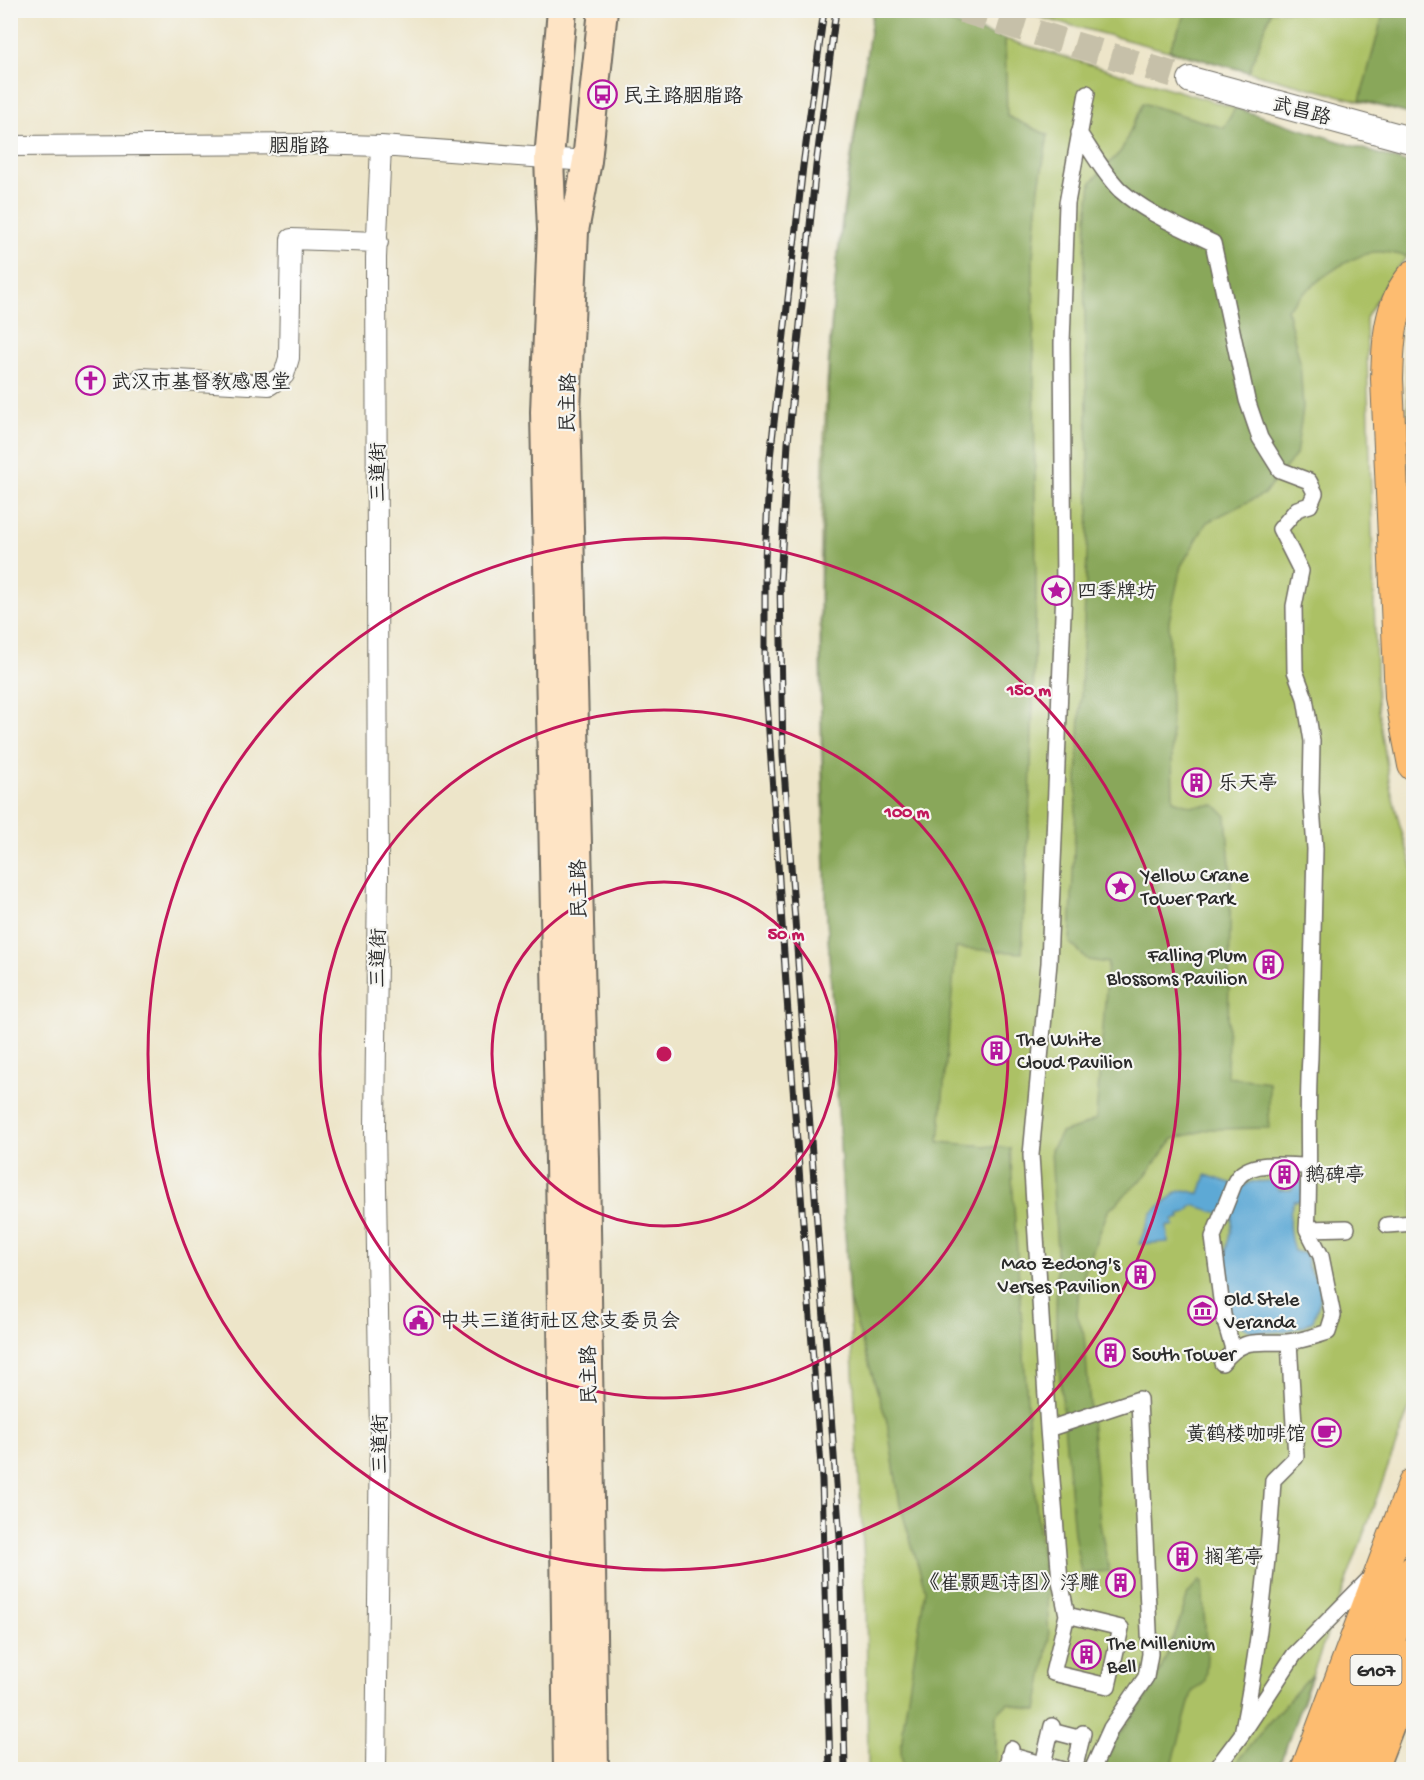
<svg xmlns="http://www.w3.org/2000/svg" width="1424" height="1780" viewBox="0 0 1424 1780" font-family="'Gochi Hand','LXGW WenKai TC',sans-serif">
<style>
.green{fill:#acc165;stroke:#6c7648;stroke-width:1.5}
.forest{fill:#89a75a;stroke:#5a6942;stroke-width:1.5}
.water{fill:#5da9d5;stroke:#446a80;stroke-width:1.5}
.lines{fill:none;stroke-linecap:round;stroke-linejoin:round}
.tertiary-tunnel{stroke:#c6c0a9;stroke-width:26;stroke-dasharray:26 13;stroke-linecap:butt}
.pedestrian-casing{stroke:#6f6c62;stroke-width:18}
.minor-casing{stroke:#6f6c62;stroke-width:22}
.tertiary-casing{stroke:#6f6c62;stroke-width:28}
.secondary-casing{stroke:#6f6c62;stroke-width:32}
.primary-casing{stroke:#6f6c62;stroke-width:34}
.trunk-casing{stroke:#6f6c62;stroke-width:36}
.pedestrian{stroke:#fff;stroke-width:15}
.minor{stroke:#fff;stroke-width:20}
.tertiary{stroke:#fff;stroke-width:26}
.secondary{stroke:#fee4c5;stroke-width:28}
.primary{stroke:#fdbc6f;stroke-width:32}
.trunk{stroke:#fdbc6f;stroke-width:33}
.rail-casing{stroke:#2b2b2b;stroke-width:7}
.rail{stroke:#f6f6f2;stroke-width:4.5;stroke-dasharray:14;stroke-linecap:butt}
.ring{fill:none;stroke:#c2185b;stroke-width:3}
.labels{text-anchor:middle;stroke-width:4.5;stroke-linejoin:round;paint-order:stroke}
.shield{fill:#f6f6f2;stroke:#686867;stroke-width:1.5}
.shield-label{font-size:18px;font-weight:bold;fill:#2b2b2b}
.poi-label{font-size:20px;fill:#2b2b2b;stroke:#f6f6f2;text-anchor:start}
.street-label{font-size:20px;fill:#2b2b2b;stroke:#f6f6f2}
.centre{fill:#c2185b;stroke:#f6f6f2;stroke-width:3}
.ring-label{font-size:18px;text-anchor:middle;font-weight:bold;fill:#c2185b;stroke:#f6f6f2;stroke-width:4.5;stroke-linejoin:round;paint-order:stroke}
</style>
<rect width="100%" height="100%" fill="#f6f6f2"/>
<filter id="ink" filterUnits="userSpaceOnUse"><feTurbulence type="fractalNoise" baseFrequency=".0167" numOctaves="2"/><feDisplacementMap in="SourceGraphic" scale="12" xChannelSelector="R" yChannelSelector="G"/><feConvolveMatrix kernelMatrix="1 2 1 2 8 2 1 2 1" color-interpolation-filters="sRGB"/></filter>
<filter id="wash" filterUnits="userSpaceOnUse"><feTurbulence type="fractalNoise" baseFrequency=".008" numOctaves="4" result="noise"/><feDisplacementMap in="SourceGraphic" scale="24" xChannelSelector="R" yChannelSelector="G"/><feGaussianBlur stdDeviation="1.35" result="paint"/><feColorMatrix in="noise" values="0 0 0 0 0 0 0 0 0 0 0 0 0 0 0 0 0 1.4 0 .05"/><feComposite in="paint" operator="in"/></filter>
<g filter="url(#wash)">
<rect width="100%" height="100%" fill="#ede5c9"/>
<path class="green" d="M873 11H911L1235 108 1413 165V250L1390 277 1366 318 1377 703 1390 786 1400 826 1414 872 1413 1398 1278 1769H868L866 1597 826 900C818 688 815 473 837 262 846 178 861 94 873 11Z
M1016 11H1413V115Z
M1413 324V590L1406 336Z"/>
<path class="forest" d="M873 11H911L1005 39 1007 116 1048 135 1039 187 1033 256 1036 595 1030 800 1022 953 956 948 939 1142 1010 1148 1028 1415 1039 1537 1046 1580 1049 1640 1037 1711 1008 1703 996 1715V1761L994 1769H903L901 1750 904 1721 925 1589 900 1505 887 1422 849 1300 826 900 821 697V581L830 347 837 261Z
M1187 11H1271L1249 72 1169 50Z
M1384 11H1413V115L1360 100Z
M1143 103 1224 128 1235 108 1413 165V250L1407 256C1397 255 1384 250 1374 252 1340 259 1311 286 1287 309L1300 362 1303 408 1296 455 1264 494 1207 522 1181 566 1169 621 1173 800 1191 806 1215 805 1226 816 1231 878 1227 1077 1269 1082V1128L1210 1129 1173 1139 1145 1176 1108 1211 1079 1287 1077 1315 1084 1335 1100 1524 1109 1571 1081 1573 1074 1533 1056 1334 1057 1250 1051 1150 1061 1133 1080 1127 1096 1119 1108 963 1088 960 1070 943 1089 509 1084 271 1087 219 1091 182 1121 151Z
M1199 1581 1202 1582 1207 1657 1205 1682 1192 1692 1171 1769H1102L1116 1739 1153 1689 1177 1629 1188 1594Z
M1312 1674 1278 1769H1231L1270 1721Z"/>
<path class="water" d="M1206 1175 1242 1187 1251 1182 1272 1181 1278 1190H1291L1298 1179 1303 1184V1201H1294C1286 1217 1289 1235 1294 1251L1307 1254 1308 1267 1321 1286 1320 1300 1313 1321C1298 1330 1277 1333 1259 1332 1222 1330 1222 1281 1226 1252 1227 1239 1234 1230 1232 1217L1193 1205 1187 1212 1179 1214 1180 1218 1173 1220 1174 1226H1167L1168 1242 1139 1244 1152 1213 1177 1192 1185 1190 1200 1194Z"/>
</g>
<g filter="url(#ink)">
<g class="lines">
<path class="tertiary-tunnel" d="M962 10 1191 80"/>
<defs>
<path id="pedestrian" d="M1079 133C1092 152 1104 174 1120 190 1147 214 1181 227 1213 243L1247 400 1260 438 1280 470 1309 481 1315 493 1310 505 1297 509 1280 529 1301 571 1294 606 1295 671 1305 698 1312 741 1311 792 1315 849 1310 1058C1306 1116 1311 1172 1307 1229L1347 1228
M1387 1225 1414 1223
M1233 1349 1223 1315 1213 1237 1234 1184C1245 1158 1284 1166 1308 1166
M1222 1363C1244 1336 1256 1344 1287 1342 1301 1341 1315 1336 1328 1332L1333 1316 1321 1256 1307 1229
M1048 1429 1139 1399 1150 1654 1146 1677 1111 1728 1092 1770
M1067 1615 1060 1581 1048 1429 1031 1155 1049 963 1064 589 1062 343 1067 203 1087 93
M1067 1615 1121 1628 1108 1686 1053 1673Z
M1051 1731 1082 1739
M1242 1734C1259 1648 1268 1567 1273 1480L1296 1457 1289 1342
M1009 1755 1063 1770
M1043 1764 1052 1726
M1006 1770 1011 1749
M1074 1770 1083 1733
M1215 1770 1242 1734 1294 1655 1371 1577"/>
<path id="minor" d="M10 146 312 144 381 146 587 161
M141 378 269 385 284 375 289 358 291 239 378 242
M376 1770 380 1433 375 1127 378 874 376 258 381 146"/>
<path id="tertiary" d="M1191 80 1414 141"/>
<path id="secondary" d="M562 10 549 159 552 230 545 412 560 1162 568 1770
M594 1770 585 1159 566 410 574 231 587 161 603 10"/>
<path id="primary" d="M1414 276C1389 303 1388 344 1387 379L1401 697 1414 765
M1307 1770 1414 1484"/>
<path id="trunk" d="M1339 1770 1414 1572
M1370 1770 1414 1655"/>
</defs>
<use href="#pedestrian" class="pedestrian-casing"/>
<use href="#minor" class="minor-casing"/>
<use href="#tertiary" class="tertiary-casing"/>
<use href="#secondary" class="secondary-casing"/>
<use href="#primary" class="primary-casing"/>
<use href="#trunk" class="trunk-casing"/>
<use href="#pedestrian" class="pedestrian"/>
<use href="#minor" class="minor"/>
<use href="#tertiary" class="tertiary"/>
<use href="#secondary" class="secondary"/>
<use href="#primary" class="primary"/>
<use href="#trunk" class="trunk"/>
<defs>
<path id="rail" d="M824 10 803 166 770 458 765 559V672L793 1087 822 1480 830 1770
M836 10 816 166 788 443 780 582 783 756 840 1538 845 1770"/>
</defs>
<use href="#rail" class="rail-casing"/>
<use href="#rail" class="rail"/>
</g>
</g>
<g class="ring">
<circle cx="664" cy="1054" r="172"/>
<circle cx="664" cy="1054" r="344"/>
<circle cx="664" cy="1054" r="516"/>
</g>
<defs>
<symbol id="bus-ring" viewBox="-11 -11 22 22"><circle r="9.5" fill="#f6f6f2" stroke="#b5179e" stroke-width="1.5"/><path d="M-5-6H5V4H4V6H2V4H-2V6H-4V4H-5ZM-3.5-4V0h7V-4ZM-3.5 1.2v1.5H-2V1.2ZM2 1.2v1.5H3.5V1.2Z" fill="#b5179e"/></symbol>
<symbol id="church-ring" viewBox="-11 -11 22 22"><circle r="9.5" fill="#f6f6f2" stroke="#b5179e" stroke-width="1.5"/><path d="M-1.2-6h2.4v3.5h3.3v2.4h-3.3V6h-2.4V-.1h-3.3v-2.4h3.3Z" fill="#b5179e"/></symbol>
<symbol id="sight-ring" viewBox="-11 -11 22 22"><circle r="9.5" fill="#f6f6f2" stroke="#b5179e" stroke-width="1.5"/><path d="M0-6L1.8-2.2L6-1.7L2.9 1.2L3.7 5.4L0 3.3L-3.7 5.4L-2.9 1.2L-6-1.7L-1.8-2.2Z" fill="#b5179e"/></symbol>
<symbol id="building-ring" viewBox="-11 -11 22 22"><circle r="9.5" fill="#f6f6f2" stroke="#b5179e" stroke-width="1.5"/><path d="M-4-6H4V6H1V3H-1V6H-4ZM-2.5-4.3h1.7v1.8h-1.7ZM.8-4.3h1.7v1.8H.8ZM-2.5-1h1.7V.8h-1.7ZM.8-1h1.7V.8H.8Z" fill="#b5179e"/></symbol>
<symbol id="museum-ring" viewBox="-11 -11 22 22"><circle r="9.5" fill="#f6f6f2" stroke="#b5179e" stroke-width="1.5"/><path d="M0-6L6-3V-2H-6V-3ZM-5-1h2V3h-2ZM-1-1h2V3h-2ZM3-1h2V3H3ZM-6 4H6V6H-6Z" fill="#b5179e"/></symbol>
<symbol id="civic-ring" viewBox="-11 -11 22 22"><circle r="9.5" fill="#f6f6f2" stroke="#b5179e" stroke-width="1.5"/><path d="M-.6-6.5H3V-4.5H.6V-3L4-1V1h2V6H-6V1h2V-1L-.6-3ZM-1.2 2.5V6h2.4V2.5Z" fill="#b5179e"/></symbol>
<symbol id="cafe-ring" viewBox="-11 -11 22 22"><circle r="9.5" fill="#f6f6f2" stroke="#b5179e" stroke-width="1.5"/><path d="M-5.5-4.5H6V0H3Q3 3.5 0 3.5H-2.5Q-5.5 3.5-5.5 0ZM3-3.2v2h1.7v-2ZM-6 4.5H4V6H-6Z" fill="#b5179e"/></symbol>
</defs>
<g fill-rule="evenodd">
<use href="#bus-ring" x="586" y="78" width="33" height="33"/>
<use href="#church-ring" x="74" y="364" width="33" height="33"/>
<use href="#sight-ring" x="1040" y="574" width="33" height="33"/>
<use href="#building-ring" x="1180" y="766" width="33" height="33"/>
<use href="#sight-ring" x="1104" y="870" width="33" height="33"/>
<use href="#building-ring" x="1252" y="948" width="33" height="33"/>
<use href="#building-ring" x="980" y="1034" width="33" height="33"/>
<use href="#building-ring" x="1268" y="1158" width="33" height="33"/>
<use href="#building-ring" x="1124" y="1258" width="33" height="33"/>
<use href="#museum-ring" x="1186" y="1294" width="33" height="33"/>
<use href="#civic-ring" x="402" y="1304" width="33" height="33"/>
<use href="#building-ring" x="1094" y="1336" width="33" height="33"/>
<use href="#cafe-ring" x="1310" y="1416" width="33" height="33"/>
<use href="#building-ring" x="1166" y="1540" width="33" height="33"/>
<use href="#building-ring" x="1104" y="1566" width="33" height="33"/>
<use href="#building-ring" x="1070" y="1638" width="33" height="33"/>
</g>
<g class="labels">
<rect class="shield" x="1350.5" y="1655" width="51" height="30" rx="4.5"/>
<g class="shield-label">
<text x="1376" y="1676">G107</text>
</g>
<g class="poi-label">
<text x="623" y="102">民主路胭脂路</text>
<text x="111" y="388">武汉市基督教感恩堂</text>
<text x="1077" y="597">四季牌坊</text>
<text x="1218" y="789">乐天亭</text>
<text x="1141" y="881">Yellow Crane<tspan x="1141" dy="23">Tower Park</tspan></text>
<text x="1247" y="961" text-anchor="end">Falling Plum<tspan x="1247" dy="23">Blossoms Pavilion</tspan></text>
<text x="1017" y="1045">The White<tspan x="1017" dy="23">Cloud Pavilion</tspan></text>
<text x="1305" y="1181">鹅碑亭</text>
<text x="1120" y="1269" text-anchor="end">Mao Zedong's<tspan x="1120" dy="23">Verses Pavilion</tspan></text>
<text x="1224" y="1305">Old Stele<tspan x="1224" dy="23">Veranda</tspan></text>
<text x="440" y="1327">中共三道街社区总支委员会</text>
<text x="1132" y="1360">South Tower</text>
<text x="1306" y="1440" text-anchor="end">黄鹤楼咖啡馆</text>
<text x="1204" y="1563">搁笔亭</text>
<text x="1100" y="1589" text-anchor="end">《崔颢题诗图》浮雕</text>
<text x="1107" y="1649">The Millenium<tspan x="1107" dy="23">Bell</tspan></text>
</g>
<g class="street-label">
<text transform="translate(1302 110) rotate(15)" y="7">武昌路</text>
<text x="299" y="152">胭脂路</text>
<text transform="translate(567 403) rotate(-89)" y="7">民主路</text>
<text transform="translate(377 472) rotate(-90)" y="7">三道街</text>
<text transform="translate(578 889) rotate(-91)" y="7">民主路</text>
<text transform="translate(377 958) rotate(-89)" y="7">三道街</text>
<text transform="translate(588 1375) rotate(-91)" y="7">民主路</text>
<text transform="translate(379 1444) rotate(-90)" y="7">三道街</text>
</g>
</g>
<circle cx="664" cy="1054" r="9" class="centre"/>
<g class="ring-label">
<text x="1029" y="695">150 m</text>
<text x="907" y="817">100 m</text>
<text x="786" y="939">50 m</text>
</g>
<rect width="1424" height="1780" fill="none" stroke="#f6f6f2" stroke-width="36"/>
</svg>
